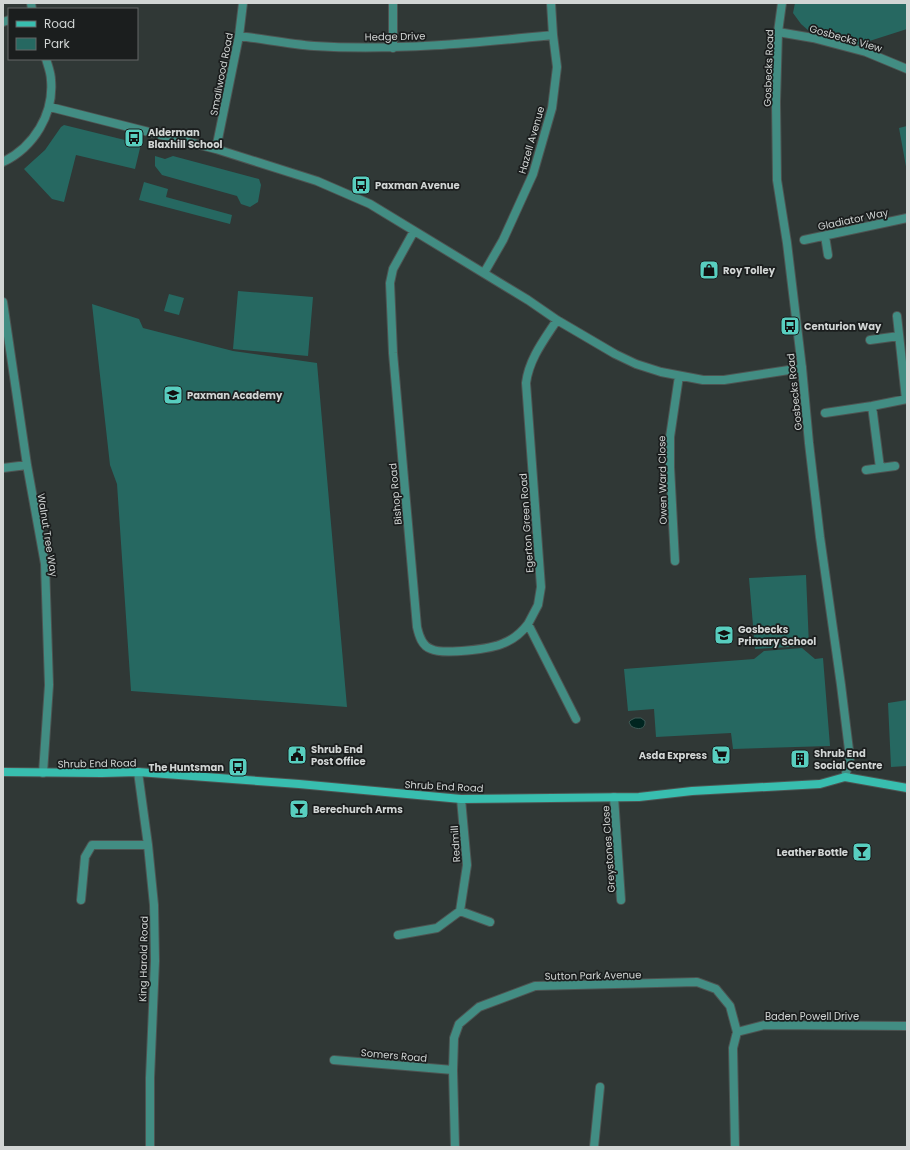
<svg xmlns="http://www.w3.org/2000/svg" width="910" height="1150" viewBox="0 0 910 1150" font-family="Poppins,sans-serif">
<style>
.green{fill:#266861}
.water{fill:#002520;stroke:#3f5a56}
.lines{fill:none;stroke-linecap:round;stroke-linejoin:round}
.minor-casing{stroke:#4d5452;stroke-width:10}
.tertiary-casing{stroke:#4d5452;stroke-width:10}
.secondary-casing{stroke:#4d5452;stroke-width:10}
.minor{stroke:#428d83;stroke-width:8}
.tertiary{stroke:#428d83;stroke-width:8}
.secondary{stroke:#38beaf;stroke-width:8}
.labels{text-anchor:middle;stroke-width:3.5;stroke-linejoin:round;paint-order:stroke}
.street-label{font-size:10px;fill:#d1d5d4;stroke:#1b1e1e}
.poi-label{font-size:10px;font-weight:bold;fill:#d1d5d4;stroke:#1b1e1e;text-anchor:start}
</style>
<rect width="100%" height="100%" fill="#303836"/>
<path class="green" d="M795 3H907V29L857 45 809 31 801 24 793 13Z
M64 125 141 144 135 169 76 155 64 202 52 199 24 169 45 150 61 127Z
M907 126V172L899 128Z
M155 156 165 159 173 156 259 179 261 185 258 202 250 207 241 204 237 196 162 175 155 166Z
M144 182 168 189 166 197 232 215 230 224 139 200Z
M238 291 313 297 308 356 233 349Z
M169 294 184 298 179 315 164 311Z
M92 304 139 319 143 328 233 351 317 363 347 707 131 691 117 484 110 465Z
M806 575 809 646 755 649 749 578Z
M802 648 815 659 823 658 830 746 733 749 731 733 656 737 654 709 628 711 624 669 754 659 764 651Z
M907 700V766L891 767 888 703Z"/>
<path class="water" d="M635 718H641L645 721C646 730 637 730 631 726L629 722 631 720Z"/>
<g class="lines">
<defs>
<path id="minor" d="M31 3 32 9
M393 3V48
M3 22 9 20
M778 32 813 38 866 52 907 69
M239 36C264 39 289 44 314 46 394 51 474 43 553 35
M50 107 216 149 317 181 370 204 528 300 557 320 615 354 636 364 661 372 703 380H724L802 368
M216 149 239 36 243 3
M3 162C34 147 54 114 51 80 51 73 48 66 46 59
M414 231 393 269 390 283 393 353 417 627C419 636 422 646 431 649 443 655 492 649 504 643 514 639 522 632 528 624
M825 236 828 255
M804 240 907 218
M484 273 503 240 533 174 552 108 557 67 553 35 551 3
M3 302 27 465 45 564 49 685 43 773
M897 316 906 399
M557 320C544 340 529 359 526 383L541 587 538 605 528 624 576 719
M870 340 899 336
M872 406 880 468 895 466
M825 413 872 406 907 399
M3 468 27 465
M866 470 880 468
M675 561 670 467V437L679 376
M138 772 148 845 154 905 155 961 150 1078V1147
M614 797 621 900
M81 900 85 857 92 845H148
M460 911 490 922
M398 935 437 928 460 911 467 865 461 799
M334 1060 453 1070
M455 1147 453 1070 454 1038 459 1024 479 1007 535 986 697 982 716 989 730 1006 737 1032
M594 1147 600 1087
M735 1147 733 1048 737 1032 764 1025 907 1026"/>
<path id="tertiary" d="M782 3 778 32 776 102 777 180 787 243 802 368 809 443 820 537 841 685 850 758 845 777"/>
<path id="secondary" d="M3 772 102 773 138 772 299 784 461 799 639 797 692 791 820 784 845 777 907 788"/>
</defs>
<use href="#minor" class="minor-casing"/>
<use href="#tertiary" class="tertiary-casing"/>
<use href="#secondary" class="secondary-casing"/>
<use href="#minor" class="minor"/>
<use href="#tertiary" class="tertiary"/>
<use href="#secondary" class="secondary"/>
</g>
<defs>
<symbol id="bus-square" viewBox="-11 -11 22 22"><rect x="-9" y="-9" width="18" height="18" rx="4" fill="#58cebf" stroke="#1b1e1e"/><path d="M-5-6H5V4H4V6H2V4H-2V6H-4V4H-5ZM-3.5-4V0h7V-4ZM-3.5 1.2v1.5H-2V1.2ZM2 1.2v1.5H3.5V1.2Z" fill="#111"/></symbol>
<symbol id="shop-square" viewBox="-11 -11 22 22"><rect x="-9" y="-9" width="18" height="18" rx="4" fill="#58cebf" stroke="#1b1e1e"/><path d="M-5-2.5h2.3a2.7 3.5 0 0 1 5.4 0H5L5.5 6h-11ZM-1.5-2.5h3a1.5 2.3 0 0 0-3 0Z" fill="#111"/></symbol>
<symbol id="school-square" viewBox="-11 -11 22 22"><rect x="-9" y="-9" width="18" height="18" rx="4" fill="#58cebf" stroke="#1b1e1e"/><path d="M0-5L7-2L0 1L-7-2ZM-4 1L0 2.5L4 1V4Q0 6-4 4Z" fill="#111"/></symbol>
<symbol id="civic-square" viewBox="-11 -11 22 22"><rect x="-9" y="-9" width="18" height="18" rx="4" fill="#58cebf" stroke="#1b1e1e"/><path d="M-.6-6.5H3V-4.5H.6V-3L4-1V1h2V6H-6V1h2V-1L-.6-3ZM-1.2 2.5V6h2.4V2.5Z" fill="#111"/></symbol>
<symbol id="supermarket-square" viewBox="-11 -11 22 22"><rect x="-9" y="-9" width="18" height="18" rx="4" fill="#58cebf" stroke="#1b1e1e"/><path d="M-6-5.5h2.5l.6 2H6L4.5 2H-2.5L-4.4-4H-6ZM-1.5 3.2a1.3 1.3 0 1 0 .1 0ZM3 3.2a1.3 1.3 0 1 0 .1 0Z" fill="#111"/></symbol>
<symbol id="building-square" viewBox="-11 -11 22 22"><rect x="-9" y="-9" width="18" height="18" rx="4" fill="#58cebf" stroke="#1b1e1e"/><path d="M-4-6H4V6H1V3H-1V6H-4ZM-2.5-4.3h1.7v1.8h-1.7ZM.8-4.3h1.7v1.8H.8ZM-2.5-1h1.7V.8h-1.7ZM.8-1h1.7V.8H.8Z" fill="#111"/></symbol>
<symbol id="bar-square" viewBox="-11 -11 22 22"><rect x="-9" y="-9" width="18" height="18" rx="4" fill="#58cebf" stroke="#1b1e1e"/><path d="M-6-5H6L.8 .8V4.5H3.5V6h-7V4.5H-.8V.8Z" fill="#111"/></symbol>
</defs>
<g fill-rule="evenodd">
<use href="#bus-square" x="123" y="127" width="22" height="22"/>
<use href="#bus-square" x="350" y="174" width="22" height="22"/>
<use href="#shop-square" x="698" y="259" width="22" height="22"/>
<use href="#bus-square" x="779" y="315" width="22" height="22"/>
<use href="#school-square" x="162" y="384" width="22" height="22"/>
<use href="#school-square" x="713" y="624" width="22" height="22"/>
<use href="#civic-square" x="286" y="744" width="22" height="22"/>
<use href="#supermarket-square" x="710" y="744" width="22" height="22"/>
<use href="#building-square" x="789" y="748" width="22" height="22"/>
<use href="#bus-square" x="227" y="756" width="22" height="22"/>
<use href="#bar-square" x="288" y="798" width="22" height="22"/>
<use href="#bar-square" x="851" y="841" width="22" height="22"/>
</g>
<g class="labels">
<g class="street-label">
<text transform="translate(395 36) rotate(-1)" y="4">Hedge Drive</text>
<text transform="translate(846 38) rotate(16)" y="4">Gosbecks View</text>
<text transform="translate(768 68) rotate(-88)" y="4">Gosbecks Road</text>
<text transform="translate(221 74) rotate(-79)" y="4">Smallwood Road</text>
<text transform="translate(531 140) rotate(-74)" y="4">Hazell Avenue</text>
<text transform="translate(853 219) rotate(-12)" y="4">Gladiator Way</text>
<text transform="translate(794 392) rotate(-96)" y="4">Gosbecks Road</text>
<text transform="translate(662 480) rotate(-91)" y="4">Owen Ward Close</text>
<text transform="translate(395 494) rotate(-95)" y="4">Bishop Road</text>
<text transform="translate(526 523) rotate(-94)" y="4">Egerton Green Road</text>
<text transform="translate(48 535) rotate(81)" y="4">Walnut Tree Way</text>
<text transform="translate(97 763) rotate(-1)" y="4">Shrub End Road</text>
<text transform="translate(444 786) rotate(3)" y="4">Shrub End Road</text>
<text transform="translate(455 844) rotate(-94)" y="4">Redmill</text>
<text transform="translate(608 849) rotate(-94)" y="4">Greystones Close</text>
<text transform="translate(143 959) rotate(-89)" y="4">King Harold Road</text>
<text transform="translate(593 975) rotate(-1)" y="4">Sutton Park Avenue</text>
<text x="812" y="1020">Baden Powell Drive</text>
<text transform="translate(394 1055) rotate(5)" y="4">Somers Road</text>
</g>
<g class="poi-label">
<text x="148" y="136">Alderman<tspan x="148" dy="12">Blaxhill School</tspan></text>
<text x="375" y="189">Paxman Avenue</text>
<text x="723" y="274">Roy Tolley</text>
<text x="804" y="330">Centurion Way</text>
<text x="187" y="399">Paxman Academy</text>
<text x="738" y="633">Gosbecks<tspan x="738" dy="12">Primary School</tspan></text>
<text x="311" y="753">Shrub End<tspan x="311" dy="12">Post Office</tspan></text>
<text x="814" y="757">Shrub End<tspan x="814" dy="12">Social Centre</tspan></text>
<text x="707" y="759" text-anchor="end">Asda Express</text>
<text x="224" y="771" text-anchor="end">The Huntsman</text>
<text x="313" y="813">Berechurch Arms</text>
<text x="848" y="856" text-anchor="end">Leather Bottle</text>
</g>
</g>
<rect width="910" height="1150" fill="none" stroke="#d1d5d4" stroke-width="8"/>
<rect x="8" y="8" width="130" height="52" fill="#1b1e1e" stroke="#646767"/>
<rect x="16" y="21" width="20" height="6" fill="#38beaf" stroke="#646767"/>
<text x="44" y="28" font-size="12" fill="#d1d5d4">Road</text>
<rect x="16" y="38" width="20" height="12" fill="#266861" stroke="#646767"/>
<text x="44" y="48" font-size="12" fill="#d1d5d4">Park</text>
</svg>
